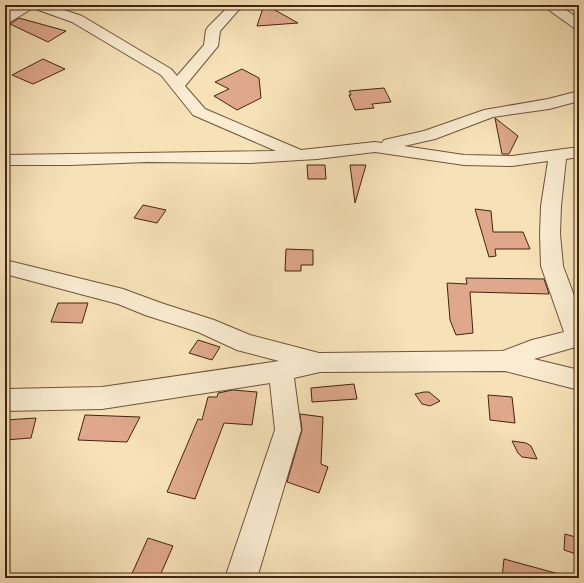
<svg xmlns="http://www.w3.org/2000/svg" width="584" height="583" viewBox="0 0 584 583" font-family="'IM FELL French Canon',serif">
<style>
.building{fill:#dfa88c;stroke:#41250f}
.lines{fill:none;stroke-linecap:round;stroke-linejoin:round}
.minor-casing{stroke:#6e5439;stroke-width:2}
.minor{fill:#faecd1;fill-rule:evenodd}
</style>
<rect width="100%" height="100%" fill="#f7e2b8"/>
<filter id="stains"><feTurbulence type="fractalNoise" baseFrequency=".005" numOctaves="4"/><feColorMatrix values="0 0 0 0 .2 0 0 0 0 .09 0 0 0 0 .02 0 0 0 .5 -.17"/></filter>
<radialGradient id="worn" r=".72"><stop offset=".6" stop-color="#630" stop-opacity="0"/><stop offset="1" stop-color="#630" stop-opacity=".3"/></radialGradient>
<path class="building" d="M264 5H266L298 23 257 26Z
M19 18 66 31 48 42 10 24Z
M43 59 65 69 33 84 12 75Z
M242 69 259 78 261 98 237 110 214 96 229 89 215 82Z
M384 88 391 102 372 104 374 108 355 110 349 95H351L349 91Z
M495 118 518 136 509 154H502Z
M307 165H325L326 179H308Z
M350 165H366L355 203Z
M143 205 166 210 157 223 134 218Z
M475 209 491 211 493 232H523L530 249H495L496 256 489 257Z
M286 249 313 250V265H301V271H285Z
M466 278 544 279 549 294 470 292 473 333 456 335 450 320 447 283 467 284Z
M58 303H88L82 323 51 322Z
M198 340 220 347 212 360 189 353Z
M354 384 357 399 312 402 311 388Z
M233 390 257 392 252 425 224 423 195 499 167 492 198 419 202 420 208 397H217L218 393Z
M424 392H429L440 401 430 406 422 404 415 394Z
M488 395 512 397 515 423 490 420Z
M300 414 323 417 321 464 328 467 319 493 287 482 302 430Z
M85 415 140 417 127 442 78 440Z
M36 418 31 438 5 440V420Z
M512 441 526 443 531 446 537 459 522 457 518 453Z
M565 534 579 538V555L564 550Z
M148 538 173 546 159 578H130Z
M504 559 559 574 558 578H502Z"/>
<g class="lines">
<defs>
<path id="minor" d="M19 5H49L82 16 171 69 177 76 204 45 206 30 208 27 230 5H243L220 31 218 46 185 86 205 109 301 150 375 142 382 143 384 140 424 131 484 110 548 99 579 91V101L549 109 493 117 435 139 404 146 464 155 512 156 579 147V157L566 159 561 206 560 234 563 266 579 309V346L534 359 579 370V390L505 371 320 372 294 378 301 430 257 578H225L275 430 270 383 102 409 5 411V389L102 387 279 361 237 350 198 332 145 315 118 304 5 274V260L123 289 161 303 214 320 250 335 319 353 503 351 532 340 564 332 541 266 540 234 541 206 548 161 512 166 464 165 375 152 317 159 250 163 147 162 70 165H5V155L276 151 193 115 161 75 72 22 33 8 10 22 5 23V13Z
M542 5H559L579 19V29L574 28Z"/>
</defs>
<use href="#minor" class="minor-casing"/>
<use href="#minor" class="minor"/>
</g>
<rect width="584" height="583" fill="none" stroke="#f7e2b8" stroke-width="20"/>
<rect x="6" y="6" width="572" height="571" fill="none" stroke="#41250f" stroke-width="2"/>
<rect x="10" y="10" width="564" height="563" fill="none" stroke="#41250f"/>
<rect width="100%" height="100%" filter="url(#stains)"/>
<rect width="100%" height="100%" fill="url(#worn)"/>
</svg>
